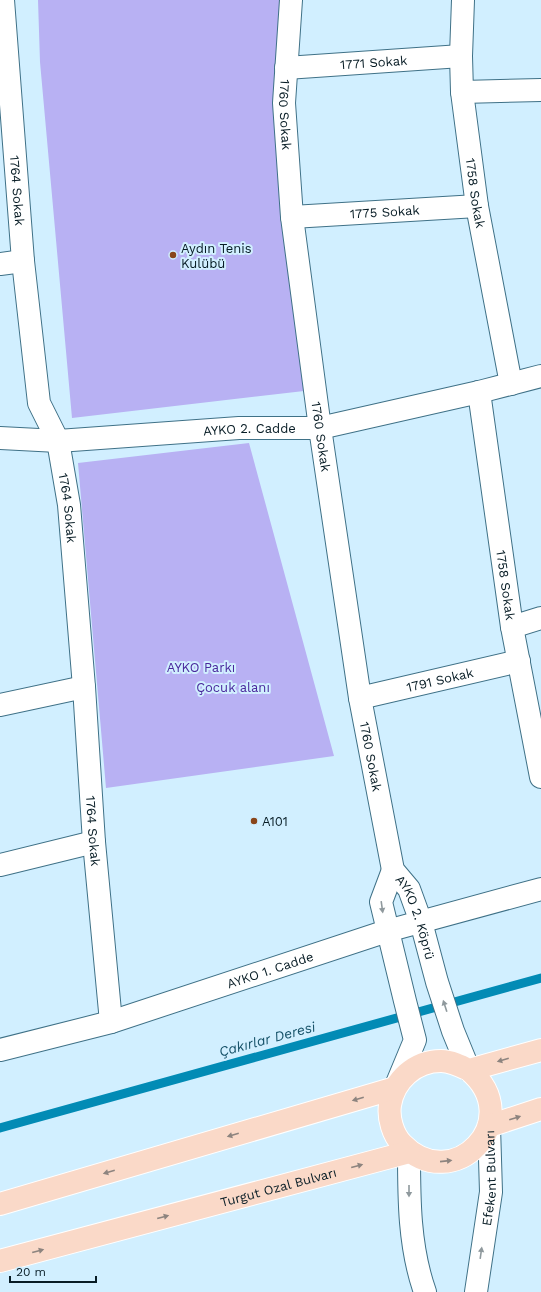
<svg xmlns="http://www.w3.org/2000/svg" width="541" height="1292" viewBox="0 0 541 1292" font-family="'Work Sans',sans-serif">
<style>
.green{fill:#b8b1f3}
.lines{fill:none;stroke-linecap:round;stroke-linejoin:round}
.stream{stroke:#028bb5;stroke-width:9}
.minor-casing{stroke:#3f7187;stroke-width:24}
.tertiary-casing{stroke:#3f7187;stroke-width:24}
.primary-casing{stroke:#fff;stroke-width:24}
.minor{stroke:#fff;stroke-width:22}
.tertiary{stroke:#fff;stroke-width:22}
.primary{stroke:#fad9c8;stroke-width:22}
.oneway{fill:#8f999d}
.oneway2{fill:#8d847f}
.poi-dot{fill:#89451a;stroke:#d1efff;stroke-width:1.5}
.labels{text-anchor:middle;stroke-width:4;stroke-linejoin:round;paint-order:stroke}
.street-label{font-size:13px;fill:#071c25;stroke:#d1efff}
.poi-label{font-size:13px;fill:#071c25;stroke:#d1efff;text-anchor:start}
.park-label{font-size:13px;fill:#49289c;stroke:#d1efff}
.water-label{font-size:14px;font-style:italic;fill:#165269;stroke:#d1efff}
</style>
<rect width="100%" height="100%" fill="#d1efff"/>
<path class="green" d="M38 0H281L274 119 304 391 72 418 40 62Z
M249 443 334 756 106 788 78 463Z"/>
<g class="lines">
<path class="stream" d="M0 1128 541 978"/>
<defs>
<g id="minor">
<path id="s1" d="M3 0 23 261 39 403 58 441 69 505 84 687 94 842 111 1022"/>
<path id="s2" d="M463 0 461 56 462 92 477 206 511 384"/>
<path id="s3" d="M286 68 461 56"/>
<path d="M462 92 541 90"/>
<path id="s4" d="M292 217 477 206"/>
<path d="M0 264 23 261"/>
<path id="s5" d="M479 392 512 627 541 777"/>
<path d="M320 428 479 392 541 376"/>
<path d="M512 627 541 618"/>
<path id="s6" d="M360 698 519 661"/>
<path d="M0 705 84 687"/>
<path d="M0 865 94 842"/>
</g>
<g id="tertiary">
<path id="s7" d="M291 0 284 103 292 217 320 428 360 698 393 870 409 889 421 922 437 982 453 1031 469 1070"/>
<path id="s8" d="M0 438 58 441 239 428H320"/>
<path d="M393 870 381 902 405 1001 415 1040 395 1088"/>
<path id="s9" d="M0 1050 111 1022 387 931 541 889"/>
<path d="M409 1152C409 1198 409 1247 425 1292"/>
<path id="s10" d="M476 1292 491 1192 489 1126"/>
</g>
<g id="primary">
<path d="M469 1070C528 1120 453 1197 402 1144 393 1135 388 1118 390 1105 394 1080 415 1061 441 1061 451 1061 461 1066 469 1070L541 1050"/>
<path d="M489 1126 541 1109"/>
<path d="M0 1204 395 1088"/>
<path id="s11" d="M0 1261 409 1152"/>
</g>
</defs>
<use href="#minor" class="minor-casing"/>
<use href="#tertiary" class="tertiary-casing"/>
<use href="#primary" class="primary-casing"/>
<use href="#minor" class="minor"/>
<use href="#tertiary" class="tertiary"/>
<use href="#primary" class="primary"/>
</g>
<defs><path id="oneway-solid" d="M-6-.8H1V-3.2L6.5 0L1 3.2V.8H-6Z"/></defs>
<g class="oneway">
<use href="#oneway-solid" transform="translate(382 907) rotate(82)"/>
<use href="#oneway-solid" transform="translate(445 1006) rotate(-108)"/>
<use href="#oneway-solid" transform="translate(409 1191) rotate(90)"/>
<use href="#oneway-solid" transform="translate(481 1253) rotate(-82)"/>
</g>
<g class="oneway2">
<use href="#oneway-solid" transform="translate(503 1060) rotate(164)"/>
<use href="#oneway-solid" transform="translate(358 1099) rotate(164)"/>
<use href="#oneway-solid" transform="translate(515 1118) rotate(-17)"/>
<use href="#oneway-solid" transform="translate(233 1135) rotate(164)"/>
<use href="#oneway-solid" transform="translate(446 1161) rotate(-6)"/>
<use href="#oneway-solid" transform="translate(357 1166) rotate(-15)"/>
<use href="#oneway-solid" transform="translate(109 1172) rotate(164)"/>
<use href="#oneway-solid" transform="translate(163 1217) rotate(-15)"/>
<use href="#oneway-solid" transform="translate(38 1251) rotate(-15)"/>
</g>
<g class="poi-dot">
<circle cx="173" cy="255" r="4"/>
<circle cx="254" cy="821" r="4"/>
</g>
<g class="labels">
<g class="street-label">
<text dy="5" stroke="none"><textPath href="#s3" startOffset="88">1771 Sokak</textPath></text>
<text dy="5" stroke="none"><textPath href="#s7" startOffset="115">1760 Sokak</textPath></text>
<text dy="5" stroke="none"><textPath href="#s1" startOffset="191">1764 Sokak</textPath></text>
<text dy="5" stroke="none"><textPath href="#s2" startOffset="194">1758 Sokak</textPath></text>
<text dy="5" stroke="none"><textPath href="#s4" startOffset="93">1775 Sokak</textPath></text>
<text dy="5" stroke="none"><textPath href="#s8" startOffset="250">AYKO 2. Cadde</textPath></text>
<text dy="5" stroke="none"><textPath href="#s7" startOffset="439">1760 Sokak</textPath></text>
<text dy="5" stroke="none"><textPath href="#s1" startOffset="515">1764 Sokak</textPath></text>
<text dy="5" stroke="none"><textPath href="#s5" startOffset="195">1758 Sokak</textPath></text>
<text dy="5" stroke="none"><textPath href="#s6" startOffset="82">1791 Sokak</textPath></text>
<text dy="5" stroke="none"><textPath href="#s7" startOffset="763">1760 Sokak</textPath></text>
<text dy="5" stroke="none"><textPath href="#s1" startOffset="839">1764 Sokak</textPath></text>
<text dy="5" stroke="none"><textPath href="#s7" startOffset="932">AYKO 2. Köprü</textPath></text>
<text dy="5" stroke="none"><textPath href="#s9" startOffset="282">AYKO 1. Cadde</textPath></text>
<text dy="5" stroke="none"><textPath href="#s10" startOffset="115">Efekent Bulvarı</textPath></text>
<text dy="5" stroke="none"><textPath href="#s11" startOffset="288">Turgut Ozal Bulvarı</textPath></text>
</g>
<g class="poi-label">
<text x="181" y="253">Aydın Tenis<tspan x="181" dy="15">Kulübü</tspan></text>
<text x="262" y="826">A101</text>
</g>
<g class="park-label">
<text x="201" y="672">AYKO Parkı</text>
<text x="233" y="692">Çocuk alanı</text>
</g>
<g class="water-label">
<text transform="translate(267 1039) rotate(-15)" y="5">Çakırlar Deresi</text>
</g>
</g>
<path d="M10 1276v6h86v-6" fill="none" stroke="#071c25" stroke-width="2"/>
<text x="16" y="1276" font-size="12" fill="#071c25" stroke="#d1efff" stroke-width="3" paint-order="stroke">20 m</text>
</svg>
